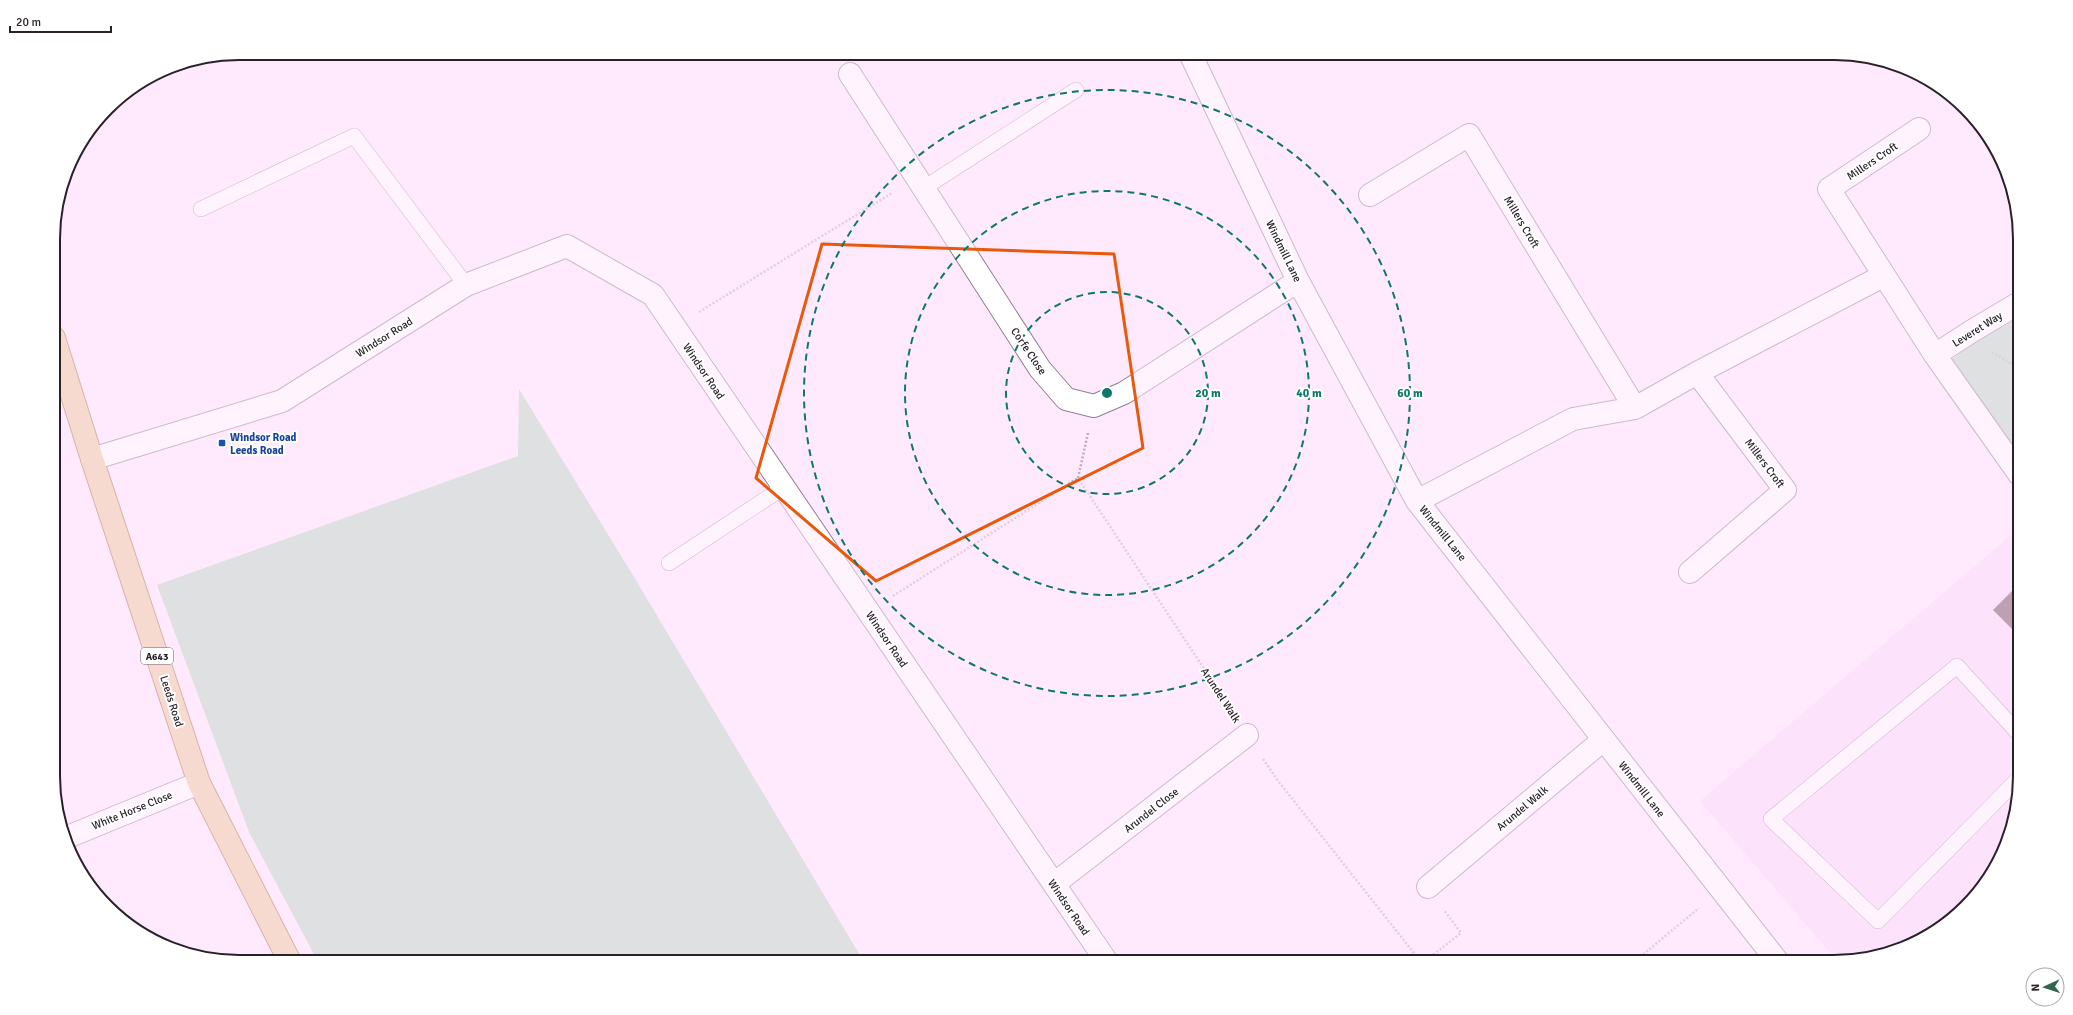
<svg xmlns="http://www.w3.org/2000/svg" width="2073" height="1015" viewBox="0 0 2073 1015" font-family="Signika,sans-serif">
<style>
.built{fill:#f9d9f7}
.green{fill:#b9d4be}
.building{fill:#6d4a58}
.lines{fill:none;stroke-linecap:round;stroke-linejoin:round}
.lane-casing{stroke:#947d93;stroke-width:16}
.street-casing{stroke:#947d93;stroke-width:24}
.primary-casing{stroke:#a07445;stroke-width:24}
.path{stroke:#bfadbd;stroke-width:2.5;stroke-dasharray:2 2;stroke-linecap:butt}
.lane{stroke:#fff;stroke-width:15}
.street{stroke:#fff;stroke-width:22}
.primary{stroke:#ecc798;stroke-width:22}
.marked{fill:none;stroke:#e8590c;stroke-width:3;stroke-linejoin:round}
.ring{fill:none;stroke:#0f766e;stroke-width:2;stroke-dasharray:7 5}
.transit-dot{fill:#1a4fb4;stroke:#fff;stroke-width:1.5}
.labels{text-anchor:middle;stroke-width:4;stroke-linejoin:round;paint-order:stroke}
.shield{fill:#fff;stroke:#6a6369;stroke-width:1}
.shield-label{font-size:10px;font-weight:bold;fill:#2a2029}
.street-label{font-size:11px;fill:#2a2029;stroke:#fff}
.transit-label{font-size:11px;font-weight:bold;fill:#164399;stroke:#fff;text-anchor:start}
.rim{fill:none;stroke:#2a2029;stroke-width:2}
.centre{fill:#0f766e;stroke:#fff;stroke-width:2}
.ring-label{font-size:12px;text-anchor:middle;font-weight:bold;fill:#0f766e;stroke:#fff;stroke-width:4;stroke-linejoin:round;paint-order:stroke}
</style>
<rect width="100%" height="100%" fill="#ffeafd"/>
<path class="built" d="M2019 528 2020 776 2001 858 1974 899 1937 931 1894 952 1838 962 1700 801Z"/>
<path class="green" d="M2019 318V456L1951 360 1980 338Z
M519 389 634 577 864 962H318L249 832 157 585 518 456Z"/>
<path class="building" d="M2019 584 2020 608V637L1993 610Z"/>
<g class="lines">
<defs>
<path id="lane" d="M924 188 1076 90
M201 209 354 136 466 285
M669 563 784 487
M2020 777 1878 921 1771 819 1957 666 2020 735"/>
<path id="street" d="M1190 53 1298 281 1417 501 1778 962
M850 74 1040 369 1066 399 1094 406 1124 393 1298 281
M1919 129 1829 189 1935 355 2019 474
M1370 195 1469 135 1635 408
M1935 355 1972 331 2019 303
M92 459 282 401 466 285 567 246 653 295 1107 962
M1417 501 1573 419 1635 408 1697 373 1883 276
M1690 572 1785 490 1697 373
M65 838 199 783
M1054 884 1247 735
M1428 887 1603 740"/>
<path id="primary" d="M54 338 92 459 199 783 290 962"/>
</defs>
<use href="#lane" class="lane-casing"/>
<use href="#street" class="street-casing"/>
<use href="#primary" class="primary-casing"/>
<path class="path" d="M699 312 892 193
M1992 352 2019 368
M1088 433 1078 478 1232 711
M893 596 1078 478
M1263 759 1279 782 1421 962
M1424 962 1461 933 1444 910
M1634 962 1699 908"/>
<use href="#lane" class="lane"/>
<use href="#street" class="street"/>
<use href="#primary" class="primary"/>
</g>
<path d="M0 0H2073V1015H0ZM822 244 1114 254 1143 448 876 581 756 478Z" fill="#ffeafd" fill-opacity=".55" fill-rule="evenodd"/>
<path class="marked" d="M822 244 1114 254 1143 448 876 581 756 478Z"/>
<g class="ring">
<circle cx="1107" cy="393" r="101"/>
<circle cx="1107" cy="393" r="202"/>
<circle cx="1107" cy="393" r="303"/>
</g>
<rect class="transit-dot" x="218" y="439" width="8" height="8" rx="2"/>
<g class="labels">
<rect class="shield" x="141" y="648" width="32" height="16" rx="3"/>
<g class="shield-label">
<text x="157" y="660">A643</text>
</g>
<g class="street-label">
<text transform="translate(1872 161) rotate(-34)" y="4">Millers Croft</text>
<text transform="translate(1522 222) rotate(59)" y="4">Millers Croft</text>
<text transform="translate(1284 251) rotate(64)" y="4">Windmill Lane</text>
<text transform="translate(1977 329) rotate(-32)" y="4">Leveret Way</text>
<text transform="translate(384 337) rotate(-32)" y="4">Windsor Road</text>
<text transform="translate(1029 351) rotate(56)" y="4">Corfe Close</text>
<text transform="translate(704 371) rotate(56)" y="4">Windsor Road</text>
<text transform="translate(1765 463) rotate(53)" y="4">Millers Croft</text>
<text transform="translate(1443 533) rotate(51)" y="4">Windmill Lane</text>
<text transform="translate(887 639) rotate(56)" y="4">Windsor Road</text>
<text transform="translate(1221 695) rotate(57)" y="4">Arundel Walk</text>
<text transform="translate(172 701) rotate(72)" y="4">Leeds Road</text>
<text transform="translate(1642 789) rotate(52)" y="4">Windmill Lane</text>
<text transform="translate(1522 808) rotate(-40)" y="4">Arundel Walk</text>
<text transform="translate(132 810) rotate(-22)" y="4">White Horse Close</text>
<text transform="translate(1151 810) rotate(-38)" y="4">Arundel Close</text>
<text transform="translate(1069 907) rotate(56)" y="4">Windsor Road</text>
</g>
<g class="transit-label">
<text x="230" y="441">Windsor Road<tspan x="230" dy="13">Leeds Road</tspan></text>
</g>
</g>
<path d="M0 0H2073V1015H0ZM239 60H1834A179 179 0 0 1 2013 239V776A179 179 0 0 1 1834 955H239A179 179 0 0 1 60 776V239A179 179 0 0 1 239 60Z" fill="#fff" fill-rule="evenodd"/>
<path class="rim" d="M239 60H1834A179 179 0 0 1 2013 239V776A179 179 0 0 1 1834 955H239A179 179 0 0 1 60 776V239A179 179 0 0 1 239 60Z"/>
<circle cx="1107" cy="393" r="6" class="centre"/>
<g class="ring-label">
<text x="1208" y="397">20 m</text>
<text x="1309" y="397">40 m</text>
<text x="1410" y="397">60 m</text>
</g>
<g transform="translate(2045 987) rotate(267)"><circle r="19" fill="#ffffff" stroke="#aaa6a9"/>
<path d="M0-3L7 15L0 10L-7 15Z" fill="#32674d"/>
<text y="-6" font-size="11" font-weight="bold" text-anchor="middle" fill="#2a2029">N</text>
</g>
<path d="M10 26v6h101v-6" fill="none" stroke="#2a2029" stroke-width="2"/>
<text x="16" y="26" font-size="12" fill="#2a2029" stroke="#ffffff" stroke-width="3" paint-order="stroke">20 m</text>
</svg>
